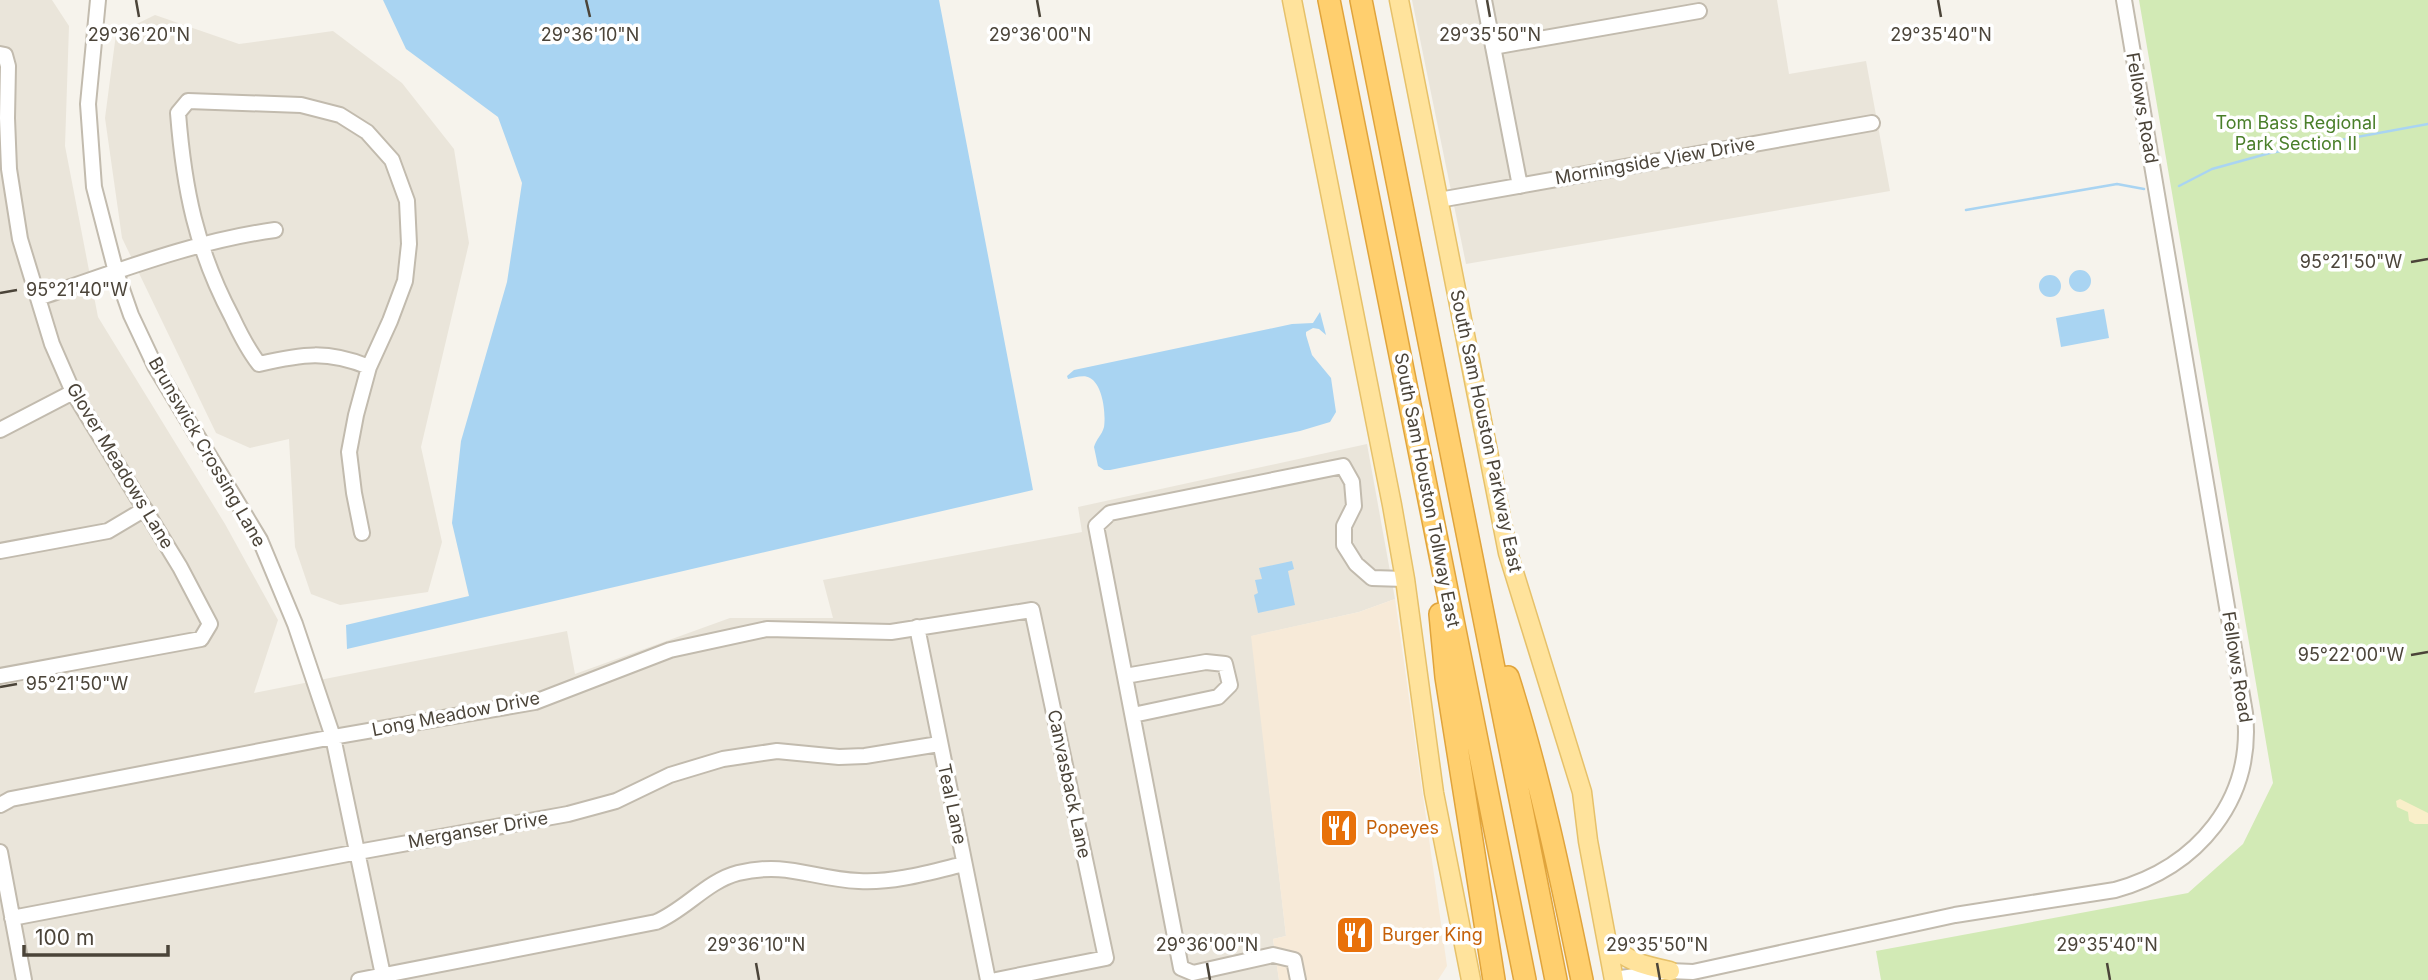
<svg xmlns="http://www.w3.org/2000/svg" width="2428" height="980" viewBox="0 0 2428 980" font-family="Inter,sans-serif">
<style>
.residential{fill:#eae5da}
.commercial{fill:#f7ead8}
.green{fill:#d2eab5}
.sand{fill:#f9efc9}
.water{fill:#a9d4f2}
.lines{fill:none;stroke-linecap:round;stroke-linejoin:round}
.stream{stroke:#a9d4f2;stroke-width:2.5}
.minor-casing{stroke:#c2bbae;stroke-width:18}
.major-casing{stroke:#e6c16a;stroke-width:21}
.highway-casing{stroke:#e0a43c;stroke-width:24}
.minor{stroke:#fff;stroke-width:14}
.major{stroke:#ffe39c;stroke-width:18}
.highway{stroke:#ffcf6e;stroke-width:21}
.ticks{fill:none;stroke:#4b4439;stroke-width:2.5}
.labels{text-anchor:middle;stroke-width:7;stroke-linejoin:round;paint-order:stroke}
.street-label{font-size:18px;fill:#4b4439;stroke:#fff}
.park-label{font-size:18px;fill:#4a7f2a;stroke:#fff}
.food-label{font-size:18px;fill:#c56008;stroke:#fff;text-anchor:start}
.ticks-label{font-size:18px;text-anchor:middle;fill:#4b4439;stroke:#fff;stroke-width:7;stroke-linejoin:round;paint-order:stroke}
</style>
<rect width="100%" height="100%" fill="#f6f3ec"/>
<path class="residential" d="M0 0H52L69 26 65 146 98 317 225 524 278 620 254 693 567 631 575 674 730 618H833L823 580 1082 532 1078 507 1367 444 1395 599 1359 612 1252 636 1286 936 1273 939 1279 980H0Z
M1412 0H1777L1789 74 1866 61 1890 191 1466 264Z
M155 15 239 44 333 31 402 83 454 149 469 243 421 447 442 542 428 592 340 605 311 594 295 547 289 439 250 448 216 433 122 238 105 118 116 34Z"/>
<path class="commercial" d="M1395 599 1447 966 1438 980H1279L1273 939 1286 936 1251 636 1359 612Z"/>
<path class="green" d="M2139 0H2428V980H1881L1876 951 2188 893 2243 844 2273 783Z"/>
<path class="sand" d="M2400 799 2428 813V824H2415L2409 821 2408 812 2397 807 2396 801Z"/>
<path class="water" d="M383 0H939L1033 490 347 649 346 625 469 596 452 523 461 441 507 282 522 183 498 117 406 49Z
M2069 281a11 11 0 1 1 22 0a11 11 0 1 1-22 0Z
M2039 286a11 11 0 1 1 22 0a11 11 0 1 1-22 0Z
M2104 309 2109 338 2061 347 2056 318Z
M1320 312 1326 335 1319 329 1313 328 1306 332V335L1312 355 1331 378 1336 412 1330 422 1300 431 1110 470H1104L1098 466 1094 447C1096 439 1102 435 1104 427 1106 414 1103 385 1090 378 1084 374 1074 378 1068 379L1067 376 1074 370 1292 324 1313 323Z
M1292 561 1294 569 1288 571 1295 605 1258 613 1254 595 1258 593 1255 580 1262 579 1259 568Z"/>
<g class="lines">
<path class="stream" d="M2179 186 2212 169 2270 153 2428 124
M1966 210 2117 184 2144 189"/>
<defs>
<path id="minor" d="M98 0 88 104 94 187 116 272 131 315 155 366 260 540 295 624 333 737 384 980
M1484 0 1520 186
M1493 47 1699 11
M0 54 5 55 8 66 7 118 9 169 20 239 52 344 73 392 180 567 210 624 201 639 0 676
M1439 200 1872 123
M38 298C116 272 194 241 275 230
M0 430 73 392
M362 533 354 493 349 452 356 415 369 367 390 321 405 281 409 244 407 201 392 160 367 132 340 115 301 105 188 101 178 113C184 189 196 249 232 317 240 334 248 350 259 364 303 354 327 350 369 367
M0 551 108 531 145 509
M917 627 988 980
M1125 676 1206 662 1225 664 1230 685 1218 697 1133 715
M0 805 11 799 333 737 535 702 670 650 767 629 891 632 1032 610 1106 958 996 980
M0 852 24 980
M12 918 358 852 568 814 616 801 670 775 723 759 777 751 839 757 865 756 939 744
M1614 979 1670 971 1693 972 1955 915 2115 890C2198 867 2254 800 2245 713L2124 0
M359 980 656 922C685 910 707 881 738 873 788 861 812 879 859 881 894 883 931 872 964 864
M1298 980 1294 960 1273 955 1193 973 1181 968 1096 526 1110 513 1343 466 1352 482 1354 506 1344 526V545L1356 564 1372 578 1405 579"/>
<path id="major" d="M1292 0 1392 505 1405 579 1434 793 1471 980
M1399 0 1508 553 1582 792 1588 841 1614 980
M1607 942C1628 962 1642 965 1670 971"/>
<path id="highway" d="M1329 0 1525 980
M1361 0 1556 980
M1440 614 1446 677 1494 980
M1508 677C1540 777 1561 878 1582 980"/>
</defs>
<use href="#minor" class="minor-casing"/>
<use href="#major" class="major-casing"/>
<use href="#highway" class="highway-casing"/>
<use href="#minor" class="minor"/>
<use href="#major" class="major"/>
<use href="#highway" class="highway"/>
</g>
<path class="ticks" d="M136 0 139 17M586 0 590 17M1037 0 1040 17M1487 0 1490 17M1938 0 1941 17M2411 262 2428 259M0 293 17 290M2411 655 2428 652M0 687 17 684M756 963 759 980M1207 963 1210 980M1657 963 1660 980M2107 963 2110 980"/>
<defs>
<symbol id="restaurant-square" viewBox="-11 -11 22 22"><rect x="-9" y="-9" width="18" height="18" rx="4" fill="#e8710a" stroke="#fff"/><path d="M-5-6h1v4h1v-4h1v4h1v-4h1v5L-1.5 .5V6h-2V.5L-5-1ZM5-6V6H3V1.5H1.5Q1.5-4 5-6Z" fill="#fff"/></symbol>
</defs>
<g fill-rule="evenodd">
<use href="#restaurant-square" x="1317" y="806" width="44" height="44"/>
<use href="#restaurant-square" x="1333" y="913" width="44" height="44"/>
</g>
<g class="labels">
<g class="street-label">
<text transform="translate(2142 108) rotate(80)" y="6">Fellows Road</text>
<text transform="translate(1655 161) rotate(-10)" y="6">Morningside View Drive</text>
<text transform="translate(1486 431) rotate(78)" y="6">South Sam Houston Parkway East</text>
<text transform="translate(207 452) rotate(60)" y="6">Brunswick Crossing Lane</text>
<text transform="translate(120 466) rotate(59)" y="6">Glover Meadows Lane</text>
<text transform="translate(1427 490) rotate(79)" y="6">South Sam Houston Tollway East</text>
<text transform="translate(2237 667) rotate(81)" y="6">Fellows Road</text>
<text transform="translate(456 714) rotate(-11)" y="6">Long Meadow Drive</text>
<text transform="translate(1069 784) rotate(78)" y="6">Canvasback Lane</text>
<text transform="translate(952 804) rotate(78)" y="6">Teal Lane</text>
<text transform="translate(478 830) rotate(-10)" y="6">Merganser Drive</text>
</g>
<g class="park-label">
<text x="2296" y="129">Tom Bass Regional<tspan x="2296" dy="21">Park Section II</tspan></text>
</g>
<g class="food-label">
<text x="1366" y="834">Popeyes</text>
<text x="1382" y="941">Burger King</text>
</g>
</g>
<g class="ticks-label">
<text x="139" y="41">29°36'20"N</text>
<text x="590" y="41">29°36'10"N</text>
<text x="1040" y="41">29°36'00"N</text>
<text x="1490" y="41">29°35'50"N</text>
<text x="1941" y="41">29°35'40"N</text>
<text x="2351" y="268">95°21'50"W</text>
<text x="77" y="296">95°21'40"W</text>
<text x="2351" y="661">95°22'00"W</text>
<text x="77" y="690">95°21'50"W</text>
<text x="756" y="951">29°36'10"N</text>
<text x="1207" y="951">29°36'00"N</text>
<text x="1657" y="951">29°35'50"N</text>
<text x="2107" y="951">29°35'40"N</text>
</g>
<path d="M24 945v10h144v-10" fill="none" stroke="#4b4439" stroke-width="3.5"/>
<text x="35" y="945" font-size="21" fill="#4b4439" stroke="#ffffff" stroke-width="5" paint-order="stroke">100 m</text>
</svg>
